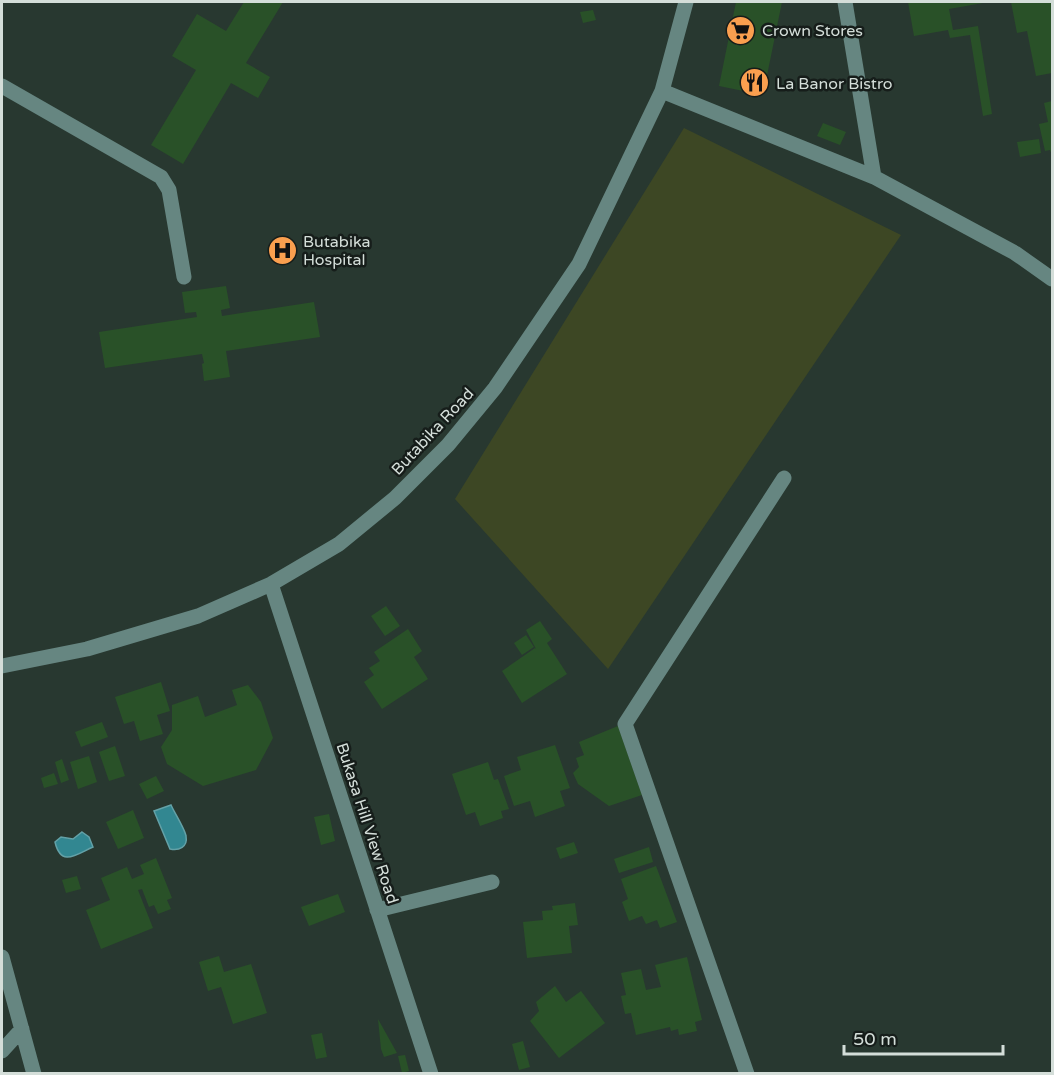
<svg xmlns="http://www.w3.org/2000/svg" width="1054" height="1075" viewBox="0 0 1054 1075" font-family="'Varela Round',sans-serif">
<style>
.green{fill:#3d4724}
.water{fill:#328791;stroke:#63a1a7;stroke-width:1.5}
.building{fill:#295128}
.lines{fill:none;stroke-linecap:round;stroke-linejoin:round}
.minor{stroke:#668681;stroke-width:15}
.labels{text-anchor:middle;stroke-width:5;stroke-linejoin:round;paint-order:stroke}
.poi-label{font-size:16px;fill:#d4ded9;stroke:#161d1a;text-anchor:start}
.street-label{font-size:16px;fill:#d4ded9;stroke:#161d1a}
</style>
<rect width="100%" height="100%" fill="#283830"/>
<path class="green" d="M684 128 901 235 608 669 455 499Z"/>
<path class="water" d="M171 805C174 812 185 829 186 836 188 847 179 851 170 849L154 811Z
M82 832 89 837 93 847C77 854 61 868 55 842L61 837 73 839Z"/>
<path class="building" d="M244 2H283L246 63 270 77 258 98 231 83 183 164 151 145 196 70 172 56 197 14 226 31Z
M736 2H782L763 95 719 86Z
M908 2H983V3L949 9 953 30 978 26 992 114 983 116 970 35 950 38 948 30 914 36Z
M1011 2H1052V73L1036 76 1027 31 1017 33Z
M593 10 596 20 583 23 580 12Z
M1052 101V155L1050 150 1045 151 1039 124 1048 122 1044 103Z
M823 123 846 132 840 145 817 136Z
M1039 139 1041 153 1020 157 1017 142Z
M226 286 230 308 221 310 222 316 314 302 320 337 226 351 230 377 204 381 202 364 204 363 202 354 105 368 99 332 197 317 196 312 185 313 182 292Z
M386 606 400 626 385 636 371 616Z
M540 621 552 639 547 643 567 674 522 703 502 671 535 648 536 649 526 630Z
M408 629 422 651 414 657 428 679 382 709 364 682 374 675 369 668 380 661 374 652Z
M526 635 534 647 522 655 514 643Z
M161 682 170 711 157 715 163 734 140 741 134 721 124 724 115 697Z
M248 685 261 702 273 738 256 770 203 786 167 764 161 747 172 730V705L198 696 205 717 237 705 232 690Z
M102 722 108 737 81 747 75 732Z
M618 726 642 795 609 806 578 784 573 773 579 767 576 758 584 755 579 742Z
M555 745 570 788 560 791 565 806 535 817 530 801 514 806 504 776 521 770 517 757Z
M115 746 125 776 109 781 99 752Z
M89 756 97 782 78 789 70 762Z
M62 759 69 780 61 783 55 762Z
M488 762 494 780 498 779 509 809 501 811 503 818 480 826 475 812 466 815 452 774Z
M54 773 58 784 44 788 41 778Z
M156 776 164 791 147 799 139 784Z
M133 810 144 838 118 849 106 822Z
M329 814 335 841 321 845 314 817Z
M574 842 578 853 560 859 556 848Z
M649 847 653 862 619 873 614 859Z
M156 858 172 898 167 900 171 909 158 914 154 905 149 907 142 889 138 890 153 928 101 949 86 910 110 900 101 878 127 867 132 879 144 874 140 865Z
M656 866 677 922 660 928 657 920 646 924 642 916 629 921 622 902 628 899 621 879Z
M77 876 81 889 66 893 62 880Z
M338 894 345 912 309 926 301 907Z
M575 903 578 925 569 926 572 953 527 958 523 922 543 920 542 911 553 910 552 906Z
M219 956 224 972 251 964 267 1013 233 1024 221 987 208 991 199 962Z
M687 957 702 1020 695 1022 697 1031 679 1035 678 1029 671 1031 670 1027 636 1035 631 1013 625 1014 621 996 626 995 621 973 641 969 646 990 661 987 655 965Z
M555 986 566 1002 581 991 605 1023 559 1058 530 1021 539 1011 536 1002Z
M378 1019 397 1053 384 1057 381 1049Z
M322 1033 327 1057 316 1059 311 1035Z
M523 1041 530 1067 519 1070 512 1044Z
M405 1055 409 1071 402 1073 398 1056Z"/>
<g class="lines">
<path class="minor" d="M845 2 874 177
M2 86 161 177 169 190 184 277
M662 91 874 177 1015 253 1052 279
M271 584 431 1074
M2 666 87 649 198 616 271 584 339 544 395 498 448 445 495 388 579 264 662 91 686 2
M377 910 492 882
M2 957 34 1074
M2 1051 22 1029
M747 1074 625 724 784 478"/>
</g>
<defs>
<symbol id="supermarket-disc" viewBox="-11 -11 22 22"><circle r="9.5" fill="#fa9f4f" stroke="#161d1a"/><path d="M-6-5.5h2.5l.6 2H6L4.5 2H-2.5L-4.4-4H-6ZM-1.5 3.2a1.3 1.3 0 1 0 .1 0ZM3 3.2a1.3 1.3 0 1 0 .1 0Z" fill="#111"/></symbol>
<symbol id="restaurant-disc" viewBox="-11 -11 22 22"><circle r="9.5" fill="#fa9f4f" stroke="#161d1a"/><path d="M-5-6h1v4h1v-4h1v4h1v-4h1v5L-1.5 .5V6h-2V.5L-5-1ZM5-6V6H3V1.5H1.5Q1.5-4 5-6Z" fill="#111"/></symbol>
<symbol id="hospital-disc" viewBox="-11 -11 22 22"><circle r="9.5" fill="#fa9f4f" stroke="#161d1a"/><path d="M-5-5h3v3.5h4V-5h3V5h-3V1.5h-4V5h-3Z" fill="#111"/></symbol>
</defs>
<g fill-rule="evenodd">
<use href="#supermarket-disc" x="724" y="14" width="33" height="33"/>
<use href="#restaurant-disc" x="738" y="66" width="33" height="33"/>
<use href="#hospital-disc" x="266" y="234" width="33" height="33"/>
</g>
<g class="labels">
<g class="poi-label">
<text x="762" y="36">Crown Stores</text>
<text x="776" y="89">La Banor Bistro</text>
<text x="303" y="247">Butabika<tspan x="303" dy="18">Hospital</tspan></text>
</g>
<g class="street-label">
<text transform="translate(432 431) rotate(-47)" y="6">Butabika Road</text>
<text transform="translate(368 823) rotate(72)" y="6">Bukasa Hill View Road</text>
</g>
</g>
<rect width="1054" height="1075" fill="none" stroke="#d4ded9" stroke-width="6"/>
<path d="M844 1045v9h159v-9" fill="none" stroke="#d4ded9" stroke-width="3"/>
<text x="853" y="1045" font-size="18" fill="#d4ded9" stroke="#161d1a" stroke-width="4.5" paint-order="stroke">50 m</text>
</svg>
